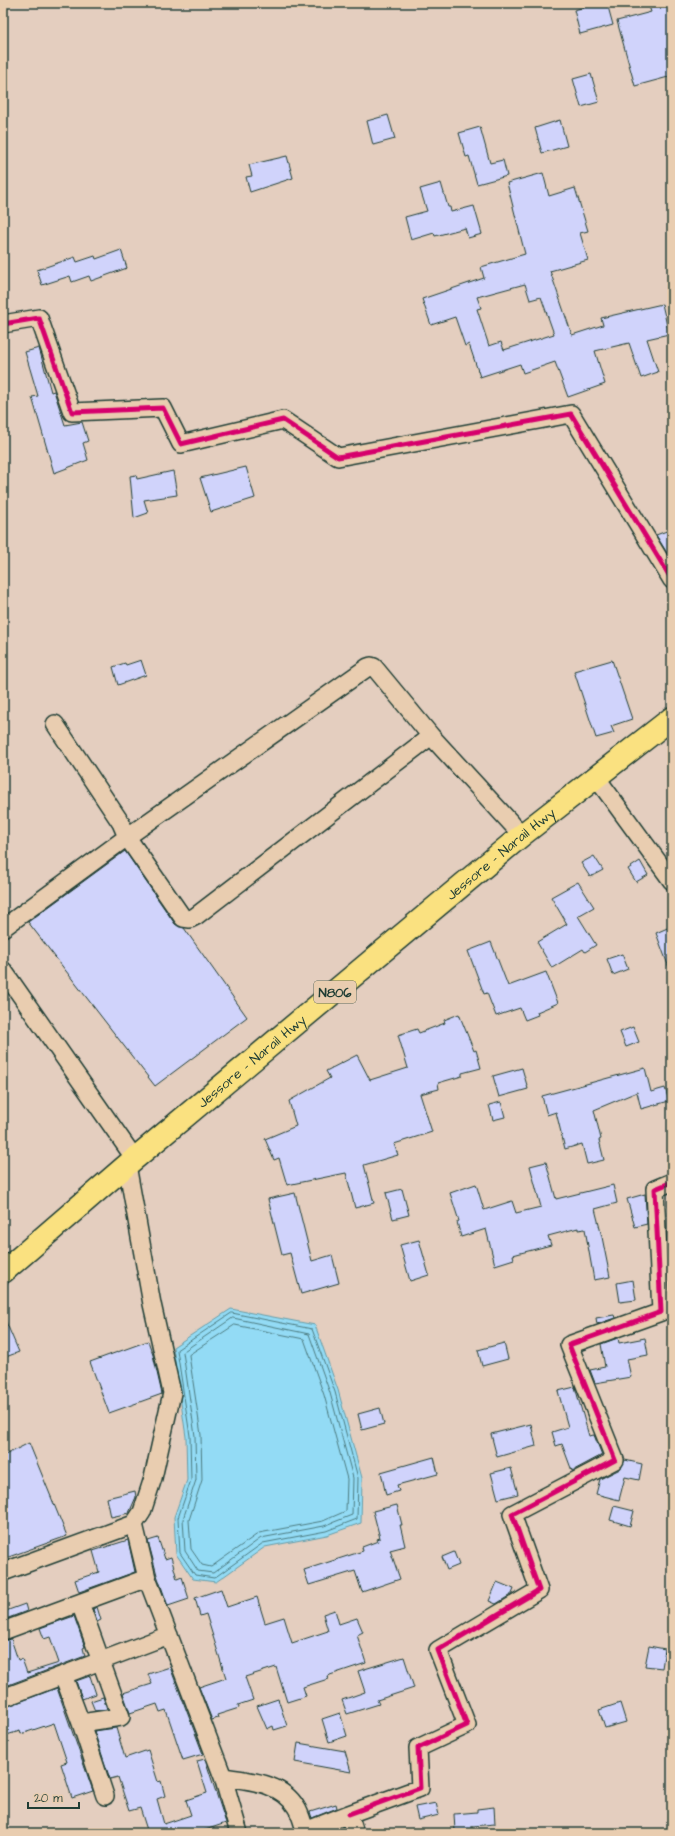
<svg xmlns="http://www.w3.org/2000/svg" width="675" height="1836" viewBox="0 0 675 1836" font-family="'Architects Daughter',sans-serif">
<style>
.water{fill:#93dbf5;stroke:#659ca8}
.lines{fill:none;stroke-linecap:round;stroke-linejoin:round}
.shore{stroke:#4d7c81;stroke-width:1}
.building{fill:#d0d3fb;stroke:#1f3d34;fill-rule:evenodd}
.minor-casing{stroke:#1f3d34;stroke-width:20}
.highway-casing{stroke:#1f3d34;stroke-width:25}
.minor{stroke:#e9cdb0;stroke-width:17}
.highway{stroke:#fae180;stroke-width:22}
.cycleway-casing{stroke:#e9cdb0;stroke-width:8}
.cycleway{stroke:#d6006c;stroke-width:5}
.labels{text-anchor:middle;stroke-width:3;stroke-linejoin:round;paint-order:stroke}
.shield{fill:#e9cdb0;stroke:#5c6859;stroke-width:1}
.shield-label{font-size:13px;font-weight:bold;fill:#1f3d34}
.street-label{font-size:14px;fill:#1f3d34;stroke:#e9cdb0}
</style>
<rect width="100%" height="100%" fill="#e4cebf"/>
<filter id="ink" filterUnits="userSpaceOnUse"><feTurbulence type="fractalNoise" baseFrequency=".025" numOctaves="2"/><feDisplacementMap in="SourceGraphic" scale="8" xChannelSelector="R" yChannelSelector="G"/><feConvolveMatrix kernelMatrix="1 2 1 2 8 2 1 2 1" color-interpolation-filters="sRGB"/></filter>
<g filter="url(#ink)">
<path class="water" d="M231 1309 315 1325 338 1390 362 1478 361 1523 327 1535 265 1547 216 1582 193 1579 176 1554 174 1517 187 1480 186 1437 173 1347Z"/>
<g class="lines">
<path class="shore" d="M232 1313 312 1329 335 1392 358 1478 357 1519 326 1531 263 1543 214 1578 195 1575 180 1553 178 1518 191 1480 190 1436 177 1350Z
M233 1318 309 1334 330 1393 353 1478 352 1515 324 1526 261 1538 213 1573 198 1571 185 1551 183 1519 196 1480 195 1436 183 1352Z
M235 1325 304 1339 324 1395 347 1479 346 1511 323 1521 259 1533 211 1567 202 1565 191 1549 189 1520 202 1480 201 1435 189 1355Z"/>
</g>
<path class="building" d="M599 3H607L613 25 580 34 574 10Z
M648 3H672V76L635 86 617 21 651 12Z
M591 74 599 102 581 107 573 79Z
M388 115 395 139 373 145 367 121Z
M560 120 567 146 542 153 535 128Z
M480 127 490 163 503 160 507 176 477 184 469 156 466 157 459 133Z
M287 156 293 178 250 192 246 177 252 176 249 165Z
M543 173 549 196 575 188 588 231 580 233 588 260 550 271 572 335 603 325 601 318 662 304 669 334 647 339 658 372 641 378 629 343 595 351 605 384 568 397 555 362 523 373 520 364 480 377 469 344 465 346 455 317 431 325 422 299 484 278 481 267 525 254 507 183ZM525 284 530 300 541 297 554 334 504 350 501 342 489 346 477 309 481 308 477 297Z
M441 183 448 207H450L451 212 474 206 482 234 468 238 465 228 435 236 434 233 411 240 405 217 427 211 420 189Z
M121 250 127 268 91 281 89 276 72 282 70 276 42 285 37 270 75 257 77 262 95 256 96 259Z
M39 348 51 392 54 391 65 425 82 422 88 441 83 443 88 460 54 473 32 397 38 396 25 352Z
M246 467 255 498 211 512 200 478Z
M173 471 177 495 144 500 148 513 134 518 130 476 136 475 137 479Z
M672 529V561L656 535Z
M141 660 146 675 118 685 113 667 125 663 126 665Z
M612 660 632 719 611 726 614 733 596 738 574 671Z
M125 851 175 924 184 928 247 1017 155 1086 28 922Z
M594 856 603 870 590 877 581 863Z
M640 861 648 875 636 882 628 869Z
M578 882 594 907 578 916 596 945 585 952 583 949 552 968 537 942 567 924 551 897Z
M672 926V972L671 973 656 933Z
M491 942 508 986 546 972 558 1003 537 1012 538 1015 525 1020 520 1008 496 1016 487 993 484 994 468 951Z
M622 954 628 969 613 975 607 959Z
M459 1014 474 1051 476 1050 481 1068 462 1073V1076L438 1083 439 1089 420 1094 432 1132 394 1144 398 1155 364 1165 374 1203 355 1208 346 1173 287 1185 279 1158 274 1160 265 1139 296 1126 289 1101 330 1078 326 1071 357 1055 370 1080 408 1068 398 1035 417 1029 419 1033 445 1023 444 1020Z
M633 1027 639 1042 626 1047 620 1032Z
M522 1068 528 1089 499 1097 493 1076Z
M645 1068 651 1092 665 1088 669 1101 641 1109 637 1092 594 1110 601 1139 599 1140 604 1160 587 1164 582 1144 565 1149 556 1112 547 1115 542 1096Z
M501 1102 505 1117 493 1120 489 1105Z
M546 1162 556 1199 613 1185 617 1203 595 1209 602 1237 610 1277 594 1280 585 1229 578 1230V1228L548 1236 551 1245 513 1255 514 1259 495 1265 486 1229 461 1237 457 1222 459 1221 450 1193 476 1184 484 1210 512 1201 516 1213 541 1207 530 1166Z
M402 1189 409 1215 393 1219 386 1193Z
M295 1193 312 1261 332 1255 339 1283 301 1294 290 1253 282 1255 268 1199Z
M645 1194 647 1224 635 1227 627 1199Z
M419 1240 429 1275 410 1281 400 1245Z
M633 1280 636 1300 620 1302 617 1283Z
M3 1315 19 1352 3 1358Z
M614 1315 615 1318 597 1324 596 1318Z
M618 1338 619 1343 645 1338 648 1355 627 1359 631 1377 595 1383 590 1370 605 1367 601 1344Z
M148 1341 153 1355 162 1394 109 1413 90 1362Z
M504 1343 508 1359 482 1366 478 1350Z
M575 1387 589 1436 594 1435 602 1455 572 1471 562 1444 556 1446 552 1432 568 1427 558 1391Z
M380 1408 384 1424 362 1430 358 1414Z
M531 1424 536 1446 497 1457 491 1434Z
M29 1443 67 1536 3 1559V1456Z
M434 1457 438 1474 397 1485 399 1491 386 1495 381 1472Z
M625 1460 642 1464 639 1480 625 1477 619 1500 596 1494 600 1479 620 1469Z
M511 1468 518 1494 498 1499 491 1473Z
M135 1491 136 1497 129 1513 111 1517 107 1498Z
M397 1505 402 1525H400L405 1546 390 1550 400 1579 362 1592 355 1571 309 1585 304 1570 363 1551 362 1547 378 1541 377 1539 380 1538 373 1511Z
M614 1506 634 1511 630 1526 610 1520Z
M158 1538 165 1559 171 1557 177 1579 182 1577 189 1599 168 1606 157 1575 148 1541Z
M128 1540 135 1572 79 1592 75 1580 99 1572 93 1551Z
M454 1552 459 1565 447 1570 442 1557Z
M497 1582 514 1589 512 1594 496 1604 489 1601Z
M221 1589 227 1607 257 1597 265 1623 284 1617 292 1643 328 1631 323 1614 335 1610 339 1624 357 1618 363 1632 357 1635 366 1663 327 1676 328 1679 303 1687 306 1696 287 1702 276 1667 245 1677 253 1700 238 1705 239 1708 217 1715 218 1718 212 1720 199 1687 226 1678 206 1614 200 1616 195 1598Z
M25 1604 27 1611 3 1620V1612Z
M97 1607 101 1620 97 1622 93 1609Z
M74 1616 85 1647 83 1648 85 1656 3 1687V1641L11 1639 18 1660 22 1659 27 1673 59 1663 50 1637 44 1639 40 1628Z
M649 1646 665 1649 662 1668 645 1666Z
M404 1657 414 1688 377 1700 379 1704 347 1714 342 1700 365 1692 358 1671Z
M170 1667 203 1754 183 1760 166 1710 160 1712 157 1704 130 1713 123 1693 152 1684 148 1674Z
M90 1676 96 1694 82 1699 76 1681Z
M57 1688 93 1791 72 1798 61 1764 67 1762 54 1723 21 1734 20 1731 3 1736V1708Z
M103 1697 107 1709 95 1711 91 1701Z
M278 1699 287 1726 274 1730 273 1726 267 1729 257 1706Z
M620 1703 626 1722 605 1728 599 1710Z
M340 1713 347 1736 329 1742 322 1719Z
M116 1728 125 1758 148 1750 158 1782 161 1781 165 1796 157 1799 164 1824 191 1815 186 1800 207 1793 197 1761 205 1759 226 1823 196 1833H145V1830H147L140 1808 129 1811 118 1777 110 1779 94 1731Z
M298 1743 345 1751 351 1772 295 1762Z
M436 1803 439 1815 418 1820 415 1807Z
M336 1804 337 1808 312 1818 310 1812Z
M494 1807 495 1824 472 1826V1830L455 1831 454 1814 477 1812V1809Z
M343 1827 345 1833H328Z"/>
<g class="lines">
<defs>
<path id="minor" d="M3 324 39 318 72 412 163 408 181 444 283 420 338 457 571 414 672 580
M55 724 121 823 127 837 183 918 190 919 196 916 431 736 522 835
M596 777 672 881
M3 928 127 837 368 667 371 666 374 667 431 736
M3 970 135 1159
M127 1165 152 1304 172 1393 153 1478 142 1512 134 1524 147 1578 223 1777C249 1781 281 1782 296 1807 301 1814 303 1825 306 1833
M3 1572 134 1524
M80 1603 121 1717 81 1723 105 1796
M3 1631 147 1578
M63 1675 81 1723
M3 1698 169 1635
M223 1777 239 1833
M349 1814 420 1788 418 1748 467 1725 438 1650 539 1590 512 1514 615 1460 569 1345 661 1312 655 1189 672 1182
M308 1830 349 1814 355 1833"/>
<g id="highway">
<path id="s1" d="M3 1272 127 1165 522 835 672 718"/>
</g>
</defs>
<use href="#minor" class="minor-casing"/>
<use href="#highway" class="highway-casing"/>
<use href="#minor" class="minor"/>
<use href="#highway" class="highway"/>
<defs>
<path id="cycleway" d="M3 324 39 318 72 412 163 408 181 444 283 420 338 457 571 414 672 580
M349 1814 420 1788 418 1748 467 1725 438 1650 539 1590 512 1514 615 1460 569 1345 661 1312 655 1189 672 1182"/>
</defs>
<use href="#cycleway" class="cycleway-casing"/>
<use href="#cycleway" class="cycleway"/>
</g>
</g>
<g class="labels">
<rect class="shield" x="314" y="981" width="42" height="22" rx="3"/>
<g class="shield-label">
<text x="335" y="997">N806</text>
</g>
<g class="street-label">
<text dy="5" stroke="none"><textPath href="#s1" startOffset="650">Jessore - Narail Hwy</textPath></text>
<text dy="5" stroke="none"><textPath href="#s1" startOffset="326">Jessore - Narail Hwy</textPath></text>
</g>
</g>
<rect width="675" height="1836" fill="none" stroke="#e9cdb0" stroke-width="16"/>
<rect x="8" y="8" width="659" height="1820" fill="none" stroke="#1f3d34" stroke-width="1.5" filter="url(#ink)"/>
<path d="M28 1802v6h51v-6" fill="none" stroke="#1f3d34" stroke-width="2"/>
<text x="34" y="1802" font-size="12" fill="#1f3d34" stroke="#e9cdb0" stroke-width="3" paint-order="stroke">20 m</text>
</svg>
